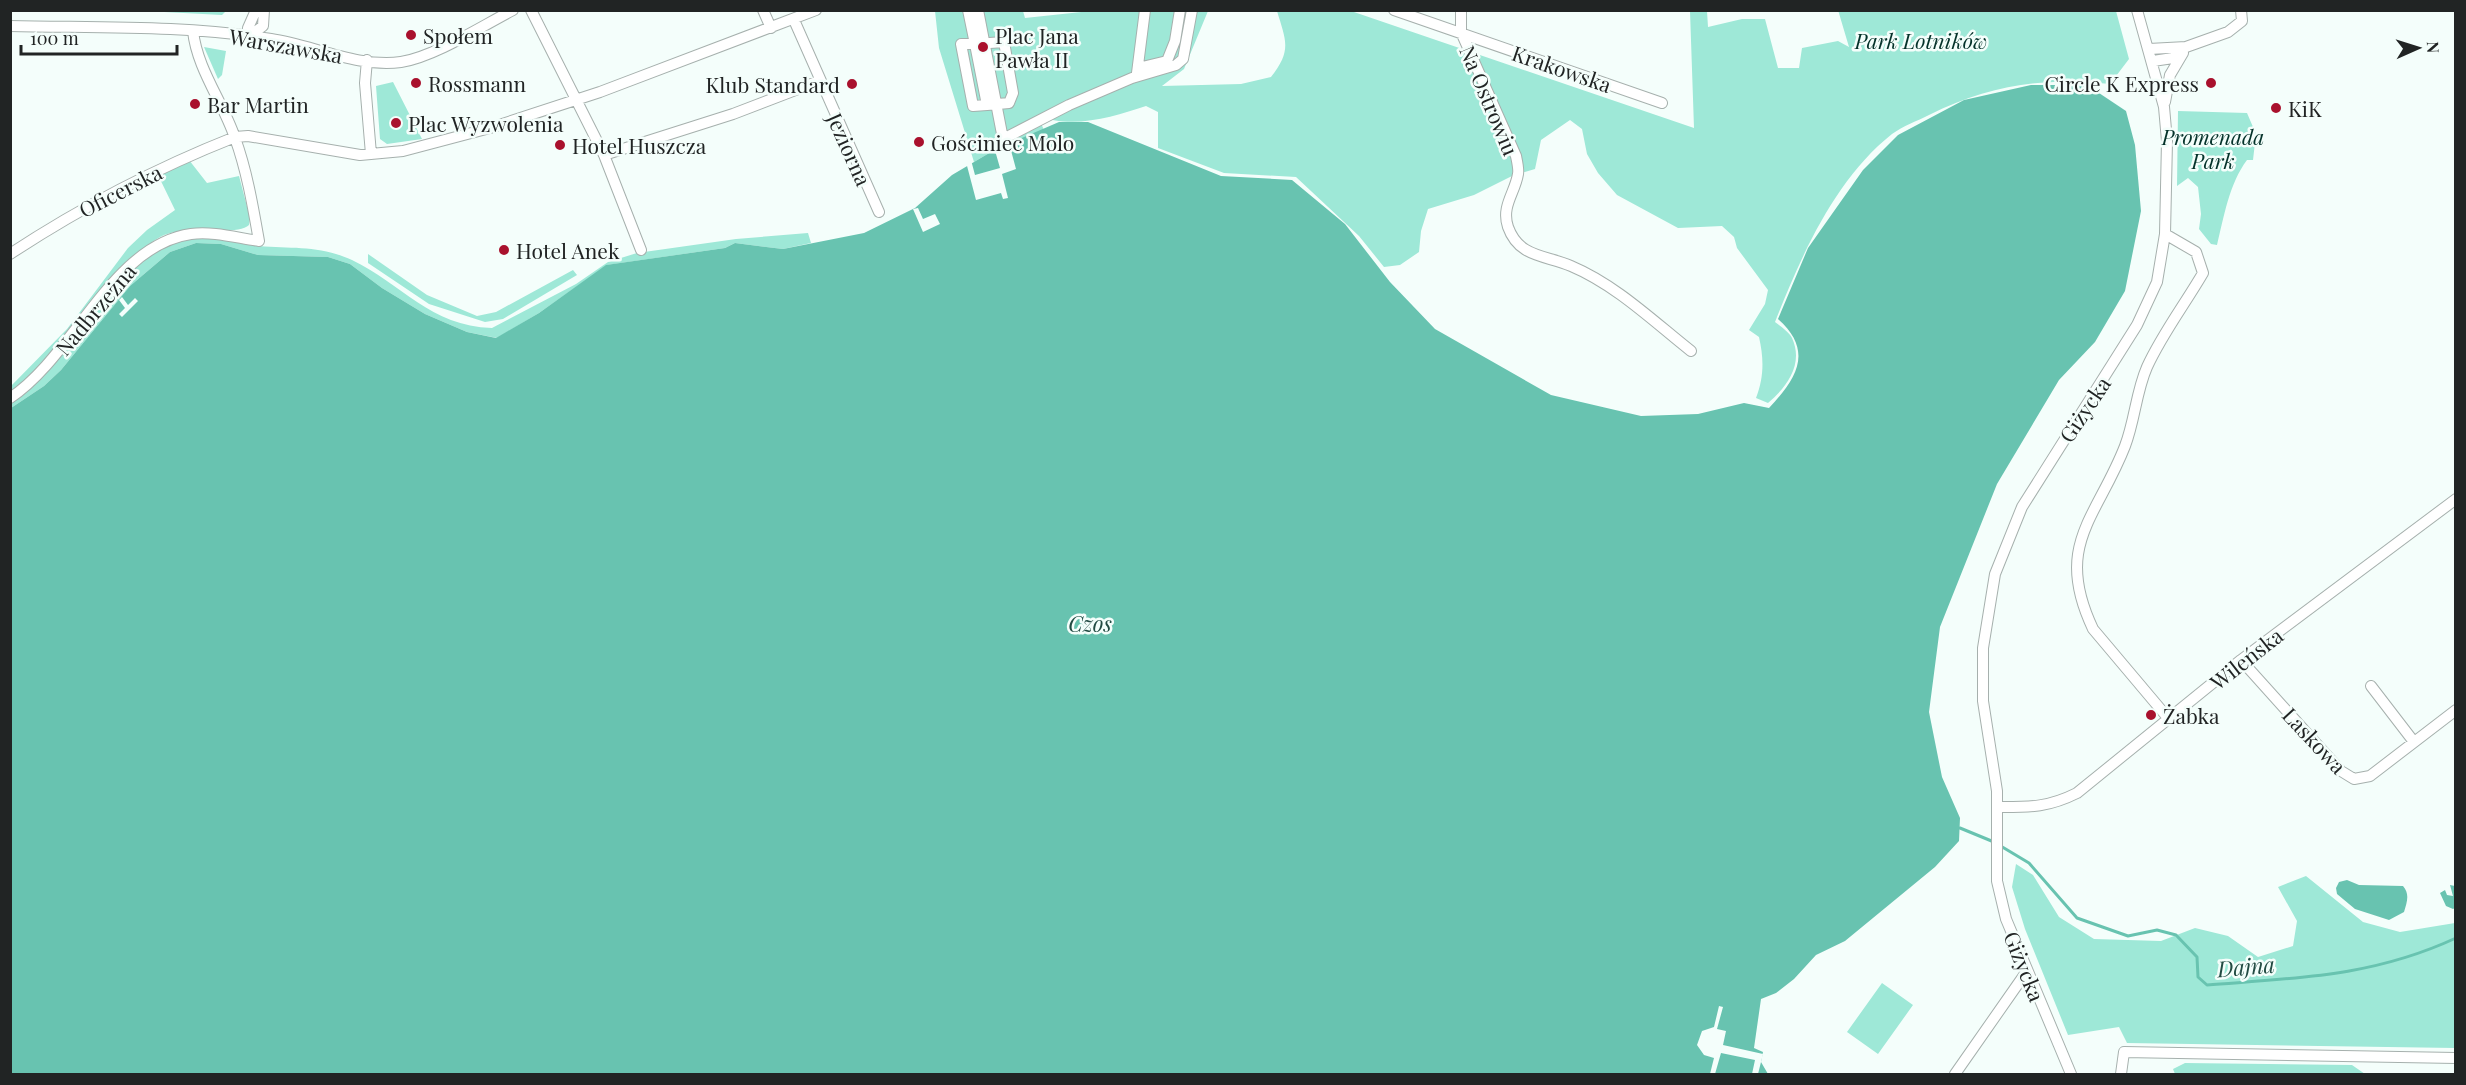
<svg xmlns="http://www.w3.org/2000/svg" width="2466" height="1085" font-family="'Playfair Display',serif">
	<rect width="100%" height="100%" fill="#f4fefb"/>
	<!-- green -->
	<path fill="#9ee8d7" d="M1100,10L1208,11L1184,69L1162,86L1241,84L1271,77C1292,50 1286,41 1277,11H1351L1694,128L1690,11H1707L1708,27L1742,19H1765L1778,68H1799L1802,48L1838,41L1849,47L1838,10L2116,11L2129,59L2110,84C2043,77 1990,85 1929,115C1917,121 1903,126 1892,134C1835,179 1801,256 1775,322C1780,326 1789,332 1792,338C1804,364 1787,387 1768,403L1756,398C1764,377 1764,359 1759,337L1749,330L1765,304L1768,290L1737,248L1734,237L1722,226L1678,228L1617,195L1598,173L1587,154L1582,129L1570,120L1541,140L1535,169L1514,175L1474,195L1428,209L1421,231L1419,252L1400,265L1384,267L1359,236L1296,177L1224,173L1158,148V112L1146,106C1113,117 1071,130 1037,115L1044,130L996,149L974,162L939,48L935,11H1023L1025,18Z
		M145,11V10L226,11L222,15Z
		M204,47L226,51L222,75L218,79Z
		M393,82L422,139L387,144L380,139L376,86Z
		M2178,111L2247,113L2256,134L2253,160H2247C2229,184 2224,217 2217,245L2211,244L2199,229L2201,214L2198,187L2188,178L2177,186Z
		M189,160L207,183L239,176L250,218L249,225C237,237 185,223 160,237C135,251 117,278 99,299C70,332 43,364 11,393V386L67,329L128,248L147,230L175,210L158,175Z
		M808,233L811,243L783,249L735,243L725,248L607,265L539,313L497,338L467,332L425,314L382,288L350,264L328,257L258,255L221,244L196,243L170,252L130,286L61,370L44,386L11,408L10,403C29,390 45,374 60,357C96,317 132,246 191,238C214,235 236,244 259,246C293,249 319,245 352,260C402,284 430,326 492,328L576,284L608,262L637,253L736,239Z
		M368,254L427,295L477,316L496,312L573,270L577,275L503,319L485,322L429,304L368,263Z
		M2016,864L2033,875L2059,917L2094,939L2161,941L2195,928L2228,936L2258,957L2293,946L2297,921L2278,887L2306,876L2363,922L2400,932L2455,923V1048L2127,1043L2119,1027L2068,1035L2025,929L2012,887Z
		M1882,983L1913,1005L1878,1054L1847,1032Z
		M2185,1063L2352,1065L2365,1074H2175L2173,1069Z"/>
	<!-- water -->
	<path fill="#68c3b0" d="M2031,85H2087L2126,111L2135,145L2141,211L2125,291L2095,342L2059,380L1997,484L1940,627L1929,712L1942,777L1960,818L1959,841L1935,867L1845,941L1816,955L1794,979L1776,993L1761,999L1754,1048L1763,1052L1761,1062L1768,1074H11V408L44,386L61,370L130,286L170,252L196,243L221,244L258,255L328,257L350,264L382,288L425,314L467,332L496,338L539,313L606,265L725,248L735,243L783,249L864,233L915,208L952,175L996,149L1059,122H1088L1221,176L1292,180L1345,224L1390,282L1435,329L1551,395L1641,416L1698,414L1744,403L1769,408C1797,378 1814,351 1778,319L1808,248L1863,170L1898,135L1964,100Z
		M2347,880L2359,885L2403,886C2410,894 2407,902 2404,912L2389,920L2355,909L2337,894L2336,888L2339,882Z
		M2450,885L2455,886V908L2453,909L2446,906L2440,893L2445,890L2447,895L2453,896Z"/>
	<!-- pier -->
	<path fill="#f4fefb" d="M1009,143L1016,169L1002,174L1008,198L1003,199L1001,193L976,200L966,162L971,160L975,175L1000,168L994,147Z
		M918,208L923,219L935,214L940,224L923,232L913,209Z
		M122,297L128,305L135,298L138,301L122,317L119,314L125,308L119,300Z
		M1719,1006L1723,1007L1717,1029L1726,1031L1723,1045L1763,1054L1758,1074H1752L1755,1060L1721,1053L1715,1074H1710L1714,1058L1704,1055L1697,1045L1702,1031L1714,1027Z"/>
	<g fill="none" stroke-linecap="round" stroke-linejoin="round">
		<!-- stream -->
		<path stroke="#68c3b0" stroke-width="3" d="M1960,828L1994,842
			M1999,845L2029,863L2077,918L2128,936L2157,930L2176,935L2197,957L2198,977L2207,985C2296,978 2372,977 2456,938"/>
		<defs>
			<path id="minor" d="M531,10L604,155L641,250
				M763,10L771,28
				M968,10L975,44H961L973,106L987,105
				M978,10L1003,139L1069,105L1132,78L1176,65L1183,59L1192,10
				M1394,10L1662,103
				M1461,10V32L1516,156C1517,161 1519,169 1518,174C1515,193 1501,206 1508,227C1519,258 1546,255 1571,266C1616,285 1653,321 1691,351
				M794,20L879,212
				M10,26C97,28 185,25 271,39C312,45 358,68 401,62C434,57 482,26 513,10
				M248,37L263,26L264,10
				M248,37V28L256,10
				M1004,42L1013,93L1009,103L987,105L975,44Z
				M2149,49L2186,47
				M367,60L365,83L371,154
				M2153,61L2173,58L2186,47L2228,32L2242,21L2241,10
				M1138,68L1167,61L1175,41L1180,10
				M1137,73L1145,10
				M2165,102L2170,75L2183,53
				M604,155L733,114L819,81
				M2165,234L2196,252L2203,273C2185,304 2162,334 2147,367C2136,392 2135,420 2125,446C2097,518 2053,545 2093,629L2168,718
				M10,254C83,206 154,169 235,137L248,136L360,155L403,151L490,128L600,92L816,10
				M10,398C74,356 112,245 191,234C213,231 237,238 259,241C253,207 247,171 235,138C223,102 197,69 193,31
				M2241,660L2341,771L2354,779L2370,776L2456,710
				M2371,686L2414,742
				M1997,807C2029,807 2047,808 2077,793L2241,660L2456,499
				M1955,1074L2027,971
				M2071,1074L2006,919L1997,881V791L1983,701V648L1995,574L2022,507L2137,325L2157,282L2165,234L2167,141L2164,107L2137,10
				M2121,1074L2124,1052L2456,1058"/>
		</defs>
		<!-- minor casing -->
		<use href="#minor" stroke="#a6b0ad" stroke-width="12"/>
		<!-- minor -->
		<use href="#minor" stroke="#fff" stroke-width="10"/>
	</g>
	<!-- markers -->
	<g fill="#a9112d" stroke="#f4fefb" stroke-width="2">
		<circle cx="411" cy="35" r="6"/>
		<circle cx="983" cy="47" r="6"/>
		<circle cx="416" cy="83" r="6"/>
		<circle cx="2211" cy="83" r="6"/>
		<circle cx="852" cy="84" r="6"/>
		<circle cx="195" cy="104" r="6"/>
		<circle cx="2276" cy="108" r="6"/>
		<circle cx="396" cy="123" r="6"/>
		<circle cx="919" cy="142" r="6"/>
		<circle cx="560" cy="145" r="6"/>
		<circle cx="504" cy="250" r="6"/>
		<circle cx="2151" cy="715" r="6"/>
	</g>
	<g text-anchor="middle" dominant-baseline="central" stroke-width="5" stroke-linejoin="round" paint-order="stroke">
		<!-- poi labels -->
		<g font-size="21" fill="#212424" stroke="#f4fefb" text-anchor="start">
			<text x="423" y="35">Społem</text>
			<text x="995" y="35">Plac Jana<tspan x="995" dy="24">Pawła II</tspan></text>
			<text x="428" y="83">Rossmann</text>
			<text x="2199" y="83" text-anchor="end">Circle K Express</text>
			<text x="840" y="84" text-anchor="end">Klub Standard</text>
			<text x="207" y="104">Bar Martin</text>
			<text x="2288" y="108">KiK</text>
			<text x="408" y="123">Plac Wyzwolenia</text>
			<text x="931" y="142">Gościniec Molo</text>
			<text x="572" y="145">Hotel Huszcza</text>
			<text x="516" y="250">Hotel Anek</text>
			<text x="2163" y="715">Żabka</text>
		</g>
		<!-- park labels -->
		<g font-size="21" font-style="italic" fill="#04322a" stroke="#f4fefb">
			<text x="1921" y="40">Park Lotników</text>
			<text x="2213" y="136">Promenada<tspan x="2213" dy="24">Park</tspan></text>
		</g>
		<!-- street labels -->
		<g font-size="21" fill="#212424" stroke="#f4fefb">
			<text transform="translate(286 45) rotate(10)">Warszawska</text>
			<text transform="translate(1562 68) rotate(19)">Krakowska</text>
			<text transform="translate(1490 100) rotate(67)">Na Ostrowiu</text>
			<text transform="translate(850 149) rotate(66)">Jeziorna</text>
			<text transform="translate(120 190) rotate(-27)">Oficerska</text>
			<text transform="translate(95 309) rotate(-50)">Nadbrzeżna</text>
			<text transform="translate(2084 409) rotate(-56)">Giżycka</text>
			<text transform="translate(2246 658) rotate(-38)">Wileńska</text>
			<text transform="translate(2315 740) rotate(47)">Laskowa</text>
			<text transform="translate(2025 966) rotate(68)">Giżycka</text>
		</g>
		<!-- water labels -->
		<g font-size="22" font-style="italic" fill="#224b43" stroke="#f4fefb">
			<text x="1090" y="623">Czos</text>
			<text transform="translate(2246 966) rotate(-5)">Dajna</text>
		</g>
	</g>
	<!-- border -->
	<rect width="2466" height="1085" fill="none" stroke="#212424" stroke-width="24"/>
	<!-- north arrow -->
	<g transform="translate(2418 48) rotate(87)" stroke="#f4fefb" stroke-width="4.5" paint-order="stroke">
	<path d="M0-4.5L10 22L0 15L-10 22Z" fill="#212424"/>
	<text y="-9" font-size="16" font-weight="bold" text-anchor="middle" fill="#212424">N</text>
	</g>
	<!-- scale -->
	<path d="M21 45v9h156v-9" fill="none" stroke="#212424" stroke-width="3"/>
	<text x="30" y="45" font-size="18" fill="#212424" stroke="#f4fefb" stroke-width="4.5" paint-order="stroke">100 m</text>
</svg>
